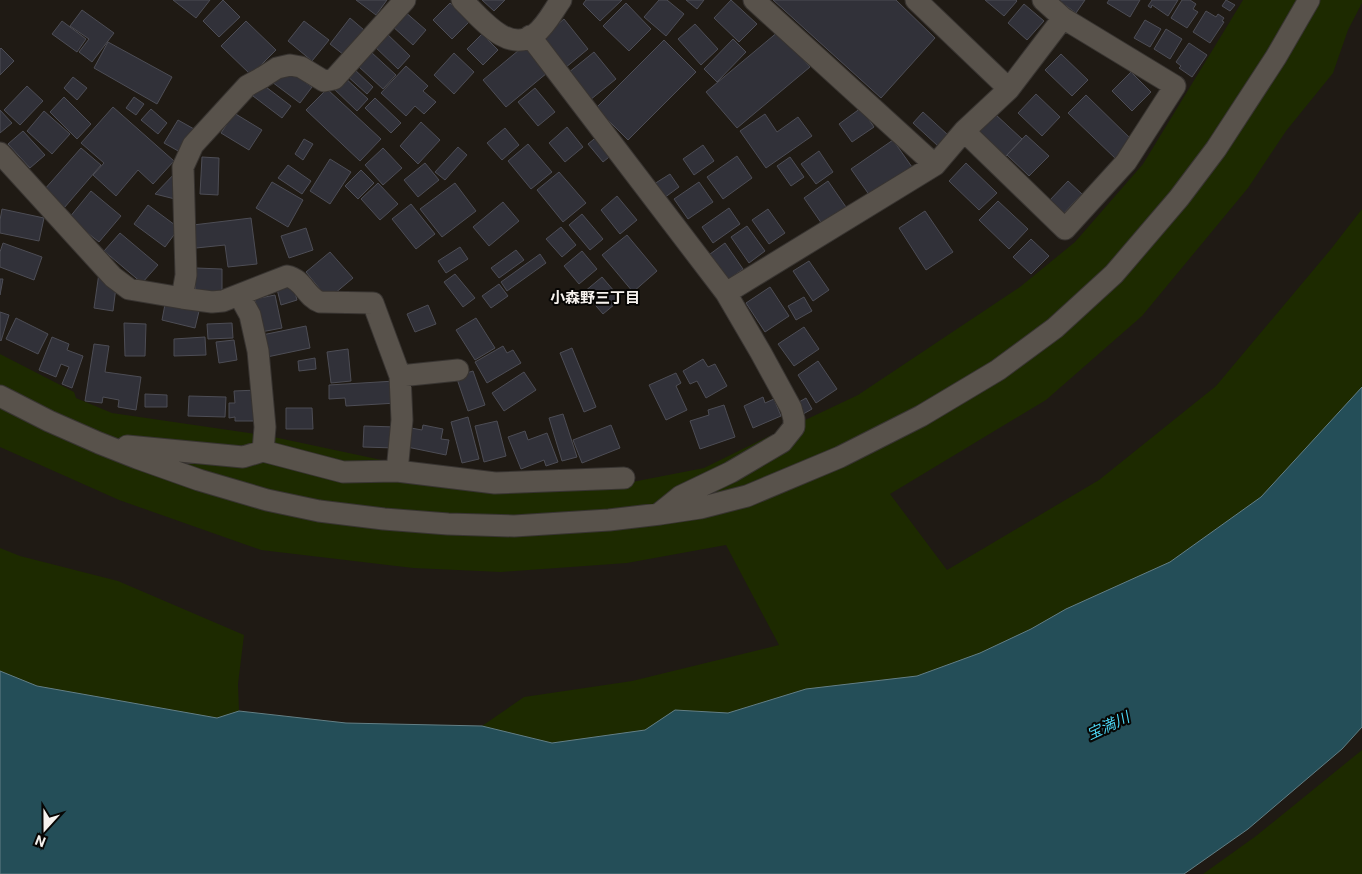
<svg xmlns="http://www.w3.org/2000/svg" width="1362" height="874" font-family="Roboto,'Noto Sans JP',sans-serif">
	<rect width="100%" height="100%" fill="#1f1a14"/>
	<!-- green -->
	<path fill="#1d2a00" d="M1243,0H1362V3L1348,30L1333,73L1286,131L1248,188L1142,316L1046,400L890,494L947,570L1099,480L1216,386L1331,249L1362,209V387L1261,497L1170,562L1066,609L1031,629L980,653L917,676L806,689L728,713L675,710L646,730L552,743L482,726L524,697L632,681L779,645L726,545L627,563L501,572L413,568L261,550L119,500L0,447V354L74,392L76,398L112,413L269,436L391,462V479L627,483L704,468L769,436L797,435L803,421L858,395L1020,287L1075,242L1143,164Z
		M0,548L20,556L118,581L244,635L238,684L239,711L217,718L37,686L0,671Z
		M1362,750V874H1203L1256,836Z"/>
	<!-- water -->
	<path fill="#244e58" stroke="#637f85" d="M1362,387V727L1342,749L1248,829L1184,874H0V671L37,686L217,718L239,711L346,723L482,726L552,743L645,730L675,710L728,713L806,689L917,676L980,653L1031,629L1066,609L1170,562L1261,497Z"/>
	<!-- building -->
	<path fill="#313139" stroke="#4d4d55" d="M173,0H210L196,18Z
		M223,0L240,17L219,37L203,21Z
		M356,0H387L376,15Z
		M482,0H505L494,11Z
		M586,0H622L600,21L583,4Z
		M659,0H667L684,14L666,36L644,17Z
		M686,0H704L697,9Z
		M731,0L757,24L739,42L714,18Z
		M773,0H896L935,38L881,98Z
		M985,0H1016L1017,1L1004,16Z
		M1058,0H1085L1076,13Z
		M1109,0H1140L1130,17L1107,3Z
		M1152,0H1178L1168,16L1152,5L1151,8L1148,6Z
		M1182,0H1190L1196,4L1193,9L1198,12L1187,28L1171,18Z
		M1226,0L1235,5L1230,11L1222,6Z
		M450,3L469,22L452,39L433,20Z
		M626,3L651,29L629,51L603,26Z
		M1024,4L1044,21L1027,40L1008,23Z
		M82,10L114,33L92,62L79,52L89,39L70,26Z
		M404,11L426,30L413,45L391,25Z
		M1206,11L1216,17L1218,14L1224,18L1222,21L1224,22L1210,43L1193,32Z
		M350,18L364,30L344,55L330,44Z
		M564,19L588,49L565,68L540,39Z
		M1145,20L1161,29L1150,47L1134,38Z
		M62,21L86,39L77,52L52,34Z
		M246,21L276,50L251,75L221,46Z
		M304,21L329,40L312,61L288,41Z
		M695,24L718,49L701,65L678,39Z
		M1166,29L1182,39L1170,59L1154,49Z
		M384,31L410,56L398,69L372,44Z
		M779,31L810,67L737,128L706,92Z
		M482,34L498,50L483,65L467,49Z
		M733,39L746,52L717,82L704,69Z
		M664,40L696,72L628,140L596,108Z
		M108,42L172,77L157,104L94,68Z
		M1189,43L1207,55L1192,77L1179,68L1181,66L1176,62Z
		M525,45L547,73L506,107L483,80Z
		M1,48L14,61L0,75V49Z
		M371,52L396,75L383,89L358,66Z
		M594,52L616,79L590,100L568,73Z
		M454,53L474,72L454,94L434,75Z
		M1061,54L1088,80L1072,96L1045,70Z
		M406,66L428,86L423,91L436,102L424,114L415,106L406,116L381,93Z
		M352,67L373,87L367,94L345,74Z
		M291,72L312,87L300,103L272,82Z
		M1131,72L1151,92L1132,111L1112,91Z
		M343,76L368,99L357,111L332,87Z
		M73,77L87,88L77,100L64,88Z
		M262,84L291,106L282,118L253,96Z
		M27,86L43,101L20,125L4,110Z
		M535,88L555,112L538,126L518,102Z
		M327,89L381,139L360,161L306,110Z
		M1036,94L1060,117L1042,136L1018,113Z
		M1086,95L1134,142L1117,160L1068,113Z
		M64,97L91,124L77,139L50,112Z
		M134,97L144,104L136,115L126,108Z
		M375,98L401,123L391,133L365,108Z
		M113,107L174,161L153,184L138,170L116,196L93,175L104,163L81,143Z
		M861,108L874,127L852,142L839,124Z
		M151,109L167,123L158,134L141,120Z
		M0,110L12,123L0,133Z
		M44,111L70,134L52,154L27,131Z
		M923,112L948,135L938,146L913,123Z
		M234,113L262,130L249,150L221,133Z
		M765,114L777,132L798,117L812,136L766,168L740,131Z
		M995,114L1022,139L1005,157L978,131Z
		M178,120L194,129L180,152L164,143Z
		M421,122L440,140L418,164L400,146Z
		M567,127L583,147L565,162L549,143Z
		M505,128L519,145L502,160L487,143Z
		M23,131L45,155L30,168L8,144Z
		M599,135L614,153L603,162L588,144Z
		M1026,135L1049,156L1029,176L1007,155Z
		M304,139L313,144L303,160L295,154Z
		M893,140L912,167L870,196L851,169Z
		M528,144L552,172L531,189L508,161Z
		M703,145L714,161L694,175L683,159Z
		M458,147L467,155L445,180L435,172Z
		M81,148L101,165L64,208L44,190Z
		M383,148L402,168L383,185L365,165Z
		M819,151L833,172L816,184L801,164Z
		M737,156L752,178L723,199L707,177Z
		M202,157L219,158L218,195L200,194Z
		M790,157L804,177L791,186L777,166Z
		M330,159L351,172L330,204L310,191Z
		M425,163L439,180L418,197L404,180Z
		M966,163L997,193L979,210L949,181Z
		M288,165L311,181L302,194L278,178Z
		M361,170L374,183L358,199L345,186Z
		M177,171L179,200L155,194Z
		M559,172L586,203L563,222L537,190Z
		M670,174L679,187L664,198L654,184Z
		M828,181L846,207L822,224L804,198Z
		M1068,181L1082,194L1063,214L1049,201Z
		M272,182L303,200L288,227L256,208Z
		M699,182L713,202L688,219L674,199Z
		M378,183L398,204L380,220L361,199Z
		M455,183L476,211L442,237L420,209Z
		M91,191L121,216L99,242L69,218Z
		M617,196L637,220L620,234L601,210Z
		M998,201L1028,229L1009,249L979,220Z
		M503,202L519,221L489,246L473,227Z
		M411,204L435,234L416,249L392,219Z
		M148,205L179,228L165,247L134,224Z
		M729,208L740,224L713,243L702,227Z
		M2,209L44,218L39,241L0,233V220Z
		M768,209L785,233L769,244L752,220Z
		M925,211L953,252L926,270L899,228Z
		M582,214L603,239L590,250L569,225Z
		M251,218L257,264L228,267L225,245L196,248L193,225Z
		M747,226L765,251L749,263L731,237Z
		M561,227L576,245L562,257L546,239Z
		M306,228L313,250L289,258L281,236Z
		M120,233L158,265L142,283L104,251Z
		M627,235L657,271L633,292L602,255Z
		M1031,239L1049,256L1031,274L1013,257Z
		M3,243L42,257L34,280L0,267V252Z
		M725,243L743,269L725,282L706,257Z
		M460,247L468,259L446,273L438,261Z
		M516,250L524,260L499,278L491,268Z
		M582,251L597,269L579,284L564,266Z
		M330,252L353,278L328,299L306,272Z
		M540,254L546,263L507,291L501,282Z
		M809,261L829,290L813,301L793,271Z
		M196,268L222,269V295L195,294Z
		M99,273L116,287L113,311L94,308Z
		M455,274L475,298L463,307L444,282Z
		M602,277L621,299L603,314L584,292Z
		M0,279H3L0,295Z
		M499,284L508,296L491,308L482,296Z
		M293,285L297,300L281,305L277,289Z
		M770,287L789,316L765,332L746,303Z
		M275,295L282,328L261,332L255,299Z
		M804,297L812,311L796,320L788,306Z
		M166,299L200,307L195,328L162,320Z
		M428,305L436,324L415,332L407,314Z
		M0,312L9,315L1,341L0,340Z
		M16,318L48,334L38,354L6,339Z
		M476,318L495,348L475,360L456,330Z
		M124,323L146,324L145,356H125Z
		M232,323L233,338L208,339L207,324Z
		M306,326L310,348L267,357L262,335Z
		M804,327L819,349L794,366L778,344Z
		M52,337L69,344L67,350L83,356L72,388L62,384L69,367L61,364L56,377L39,370Z
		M205,337L206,355L174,356V339Z
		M234,340L237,360L219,363L216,342Z
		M94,344L109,346L105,372L141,377L136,410L118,407L119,400L103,397L102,403L85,401Z
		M503,346L507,353L513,350L521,363L487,383L475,362Z
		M572,348L596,407L584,412L560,353Z
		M348,349L351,381L331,383L327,352Z
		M315,358L316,369L299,371L298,361Z
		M703,359L708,367L715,364L727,386L706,398L697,381L690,384L683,371Z
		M818,361L837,389L816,403L798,375Z
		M473,371L485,405L468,411L456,376Z
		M524,372L536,390L504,411L492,393Z
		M676,373L681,383L676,386L687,410L666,420L649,385Z
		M395,381L397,403L346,406L345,398L329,399V385Z
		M258,390L259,421H235V417L229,418V403H235L234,391Z
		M145,394L167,395V407H145Z
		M189,396L226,397L225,417L188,416Z
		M763,397L765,403L774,399L781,416L753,428L744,406Z
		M806,398L812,409L798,417L792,406Z
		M724,405L735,437L700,449L690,421L709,415L708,410Z
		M286,408H312L313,429H286Z
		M563,414L577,457L562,461L549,418Z
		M468,417L479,459L462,463L451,422Z
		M497,421L506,456L484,462L475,426Z
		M423,425L443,429L441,439L449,440L446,455L407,447L411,428L422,430Z
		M611,425L620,448L582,463L573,440Z
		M364,426L396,427L395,448L363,447Z
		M525,431L528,440L547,433L558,462L546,466L544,460L521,469L508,437Z"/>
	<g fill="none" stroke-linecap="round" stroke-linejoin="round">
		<defs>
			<path id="minor" d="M462,0C480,17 508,55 535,34C546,26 553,11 561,0
				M754,0L935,165
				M916,0L1009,89
				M530,36L726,293L761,353L791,408L794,419V427L782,442L731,472L681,496L660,513
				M964,131L1065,229L1126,162L1175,86L1063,18L1043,0
				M0,153L113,277L129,289L182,298L212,302L223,301L287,276C303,279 306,297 320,302L373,303L400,376L458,370
				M726,293L935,165L964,131L1009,89L1063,18
				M182,298L186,275L183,167L193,145L247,86L263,77L277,68L290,65L301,67L324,81L334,79L405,0
				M0,396L49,421L99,443L137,458L199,480L267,500L319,511L384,519L448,524L514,526L609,520L660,514L700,508L747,496L840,457L921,416L998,370L1055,328L1114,274L1179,198L1216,149L1276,57L1309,0
				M127,446L243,457L263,451L265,427L258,351L250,315L239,295
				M263,451L343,472L397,471L495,483L624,478
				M397,471L402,420L400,376"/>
		</defs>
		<!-- minor casing -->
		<use href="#minor" stroke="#383431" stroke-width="23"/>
		<!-- minor -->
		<use href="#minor" stroke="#58524b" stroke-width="21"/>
	</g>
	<g text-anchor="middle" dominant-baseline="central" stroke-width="4" stroke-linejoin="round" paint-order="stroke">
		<!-- neighbourhood labels -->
		<g font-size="15" font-weight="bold" fill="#f6f2ee" stroke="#070604">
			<text x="595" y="298">小森野三丁目</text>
		</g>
		<!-- water labels -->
		<g font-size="15" font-style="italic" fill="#4cd6f4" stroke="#070604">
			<text transform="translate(1108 726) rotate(-25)">宝満川</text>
		</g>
	</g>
	<!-- north arrow -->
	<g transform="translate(45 829) rotate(201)" stroke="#070604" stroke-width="4" paint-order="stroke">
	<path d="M0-4L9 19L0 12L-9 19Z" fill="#f6f2ee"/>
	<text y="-8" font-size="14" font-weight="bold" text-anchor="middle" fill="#f6f2ee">N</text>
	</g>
</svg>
